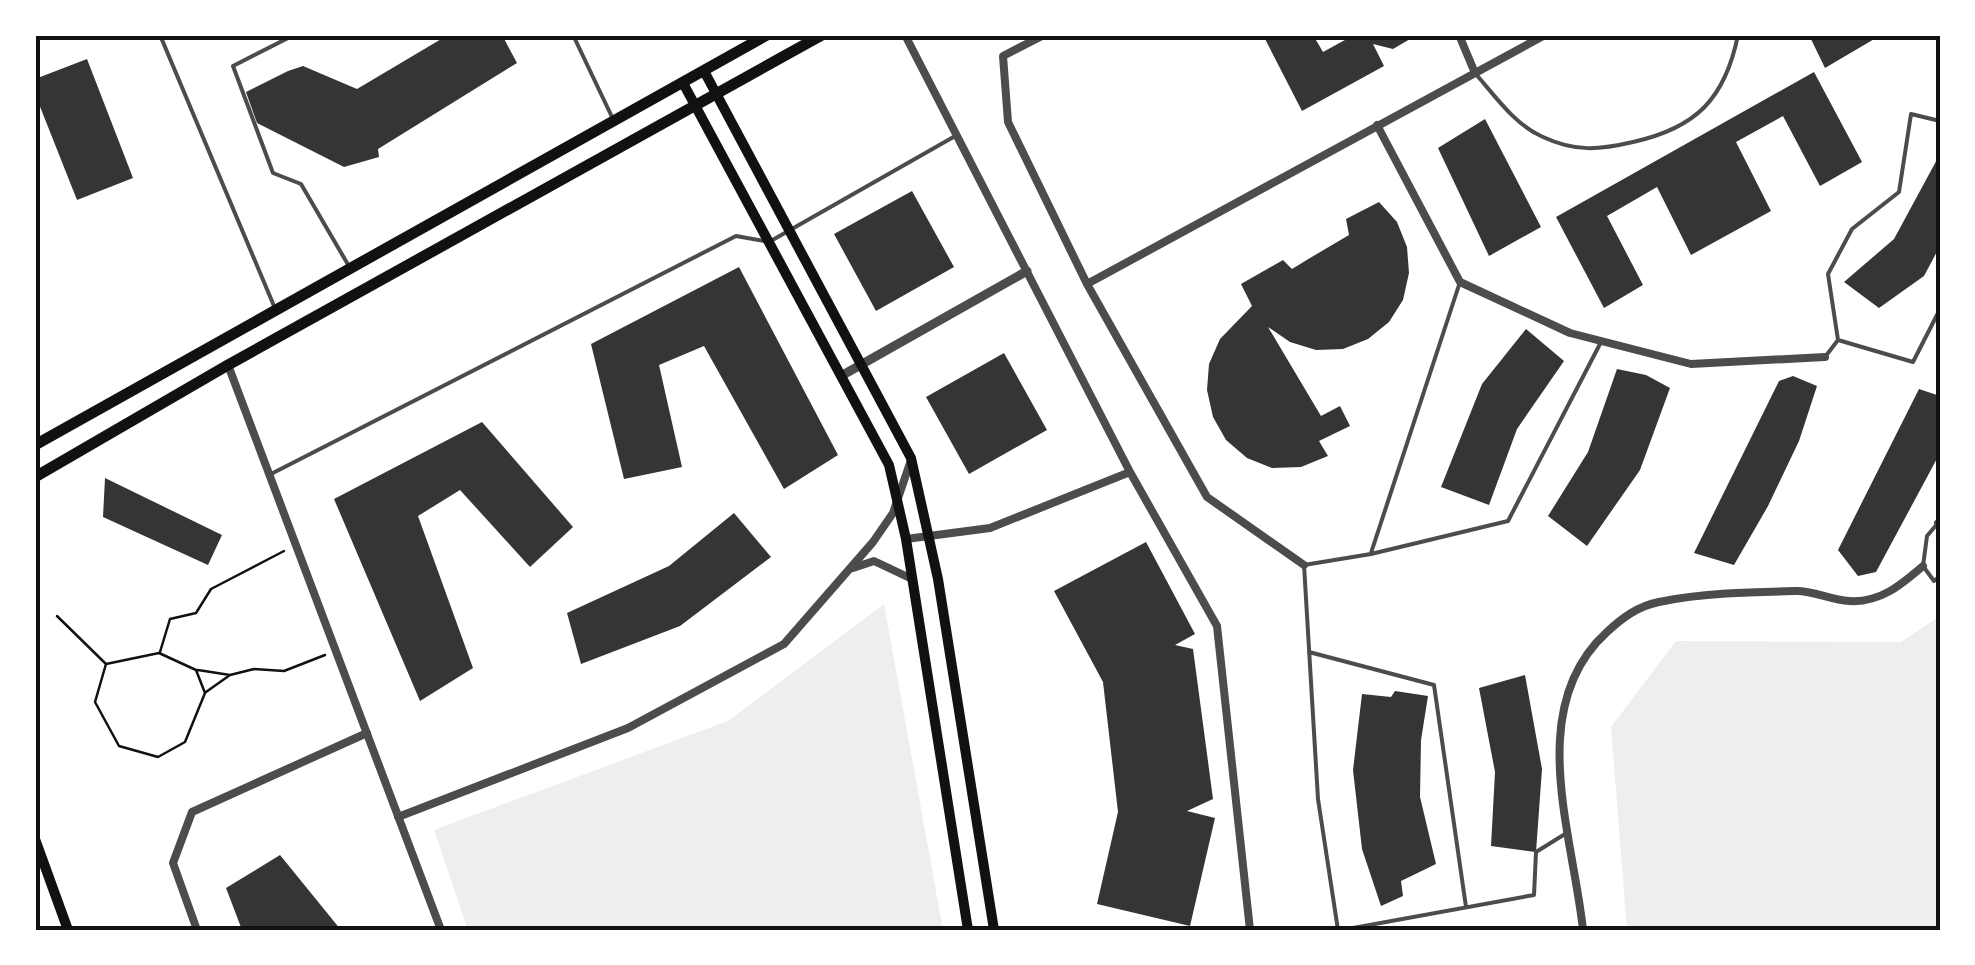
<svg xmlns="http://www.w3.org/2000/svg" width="1975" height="965" font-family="Commissioner,sans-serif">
	<rect width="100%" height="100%" fill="#fff"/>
	<!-- green -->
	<path fill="#eee" d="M884,604L943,930H468L434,830L728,721Z
		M1940,616V930H1627L1611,727L1676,641L1901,642Z"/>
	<!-- building -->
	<path fill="#353535" d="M448,35H502L517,63L378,149L379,157L344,167L257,123L246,92L288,71L303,66L357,89Z
		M1263,35H1313L1323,52L1354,35H1417L1393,49L1373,44L1384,66L1302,111Z
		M1809,35H1881L1825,68Z
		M87,59L133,178L77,200L35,94V79Z
		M1814,72L1862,162L1820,186L1783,116L1736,142L1771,211L1691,255L1657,187L1607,216L1643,285L1604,308L1556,217Z
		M1485,119L1541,227L1489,256L1438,148Z
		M1940,154V246L1924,276L1879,308L1844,282L1894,239Z
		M912,191L954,267L876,311L834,234Z
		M1379,202L1397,222L1407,247L1409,273L1403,300L1389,322L1368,339L1343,349L1316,350L1290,342L1268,327L1321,416L1340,406L1350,426L1319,441L1328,456L1301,467L1272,468L1247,458L1226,440L1213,417L1207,390L1209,364L1220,339L1252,306L1241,284L1283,260L1292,269L1310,258L1349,235L1346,219Z
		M739,267L838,455L784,489L704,346L659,365L682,467L624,479L591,344Z
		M1526,329L1564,361L1517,429L1489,505L1441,487L1482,384Z
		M1004,353L1047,430L969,474L926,397Z
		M1617,369L1646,375L1670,388L1640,470L1587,546L1548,516L1588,452Z
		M1793,376L1817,386L1799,441L1768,506L1734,565L1694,553L1779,381Z
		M1919,389L1940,396V453L1876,572L1858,576L1838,550Z
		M482,422L573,527L530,567L460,490L418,516L473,668L420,701L334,499Z
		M105,478L222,535L208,565L103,517Z
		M734,513L771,557L680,626L581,664L567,613L669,566Z
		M1146,542L1195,634L1175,645L1193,649L1213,799L1187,811L1215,818L1190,926L1097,904L1118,812L1103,682L1054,591Z
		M1525,675L1542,769L1536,852L1491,846L1495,772L1479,688Z
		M1395,691L1428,696L1421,740L1420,797L1436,864L1401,881L1403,896L1381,906L1362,849L1353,770L1362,694L1391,697Z
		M280,855L341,930H242L226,888Z"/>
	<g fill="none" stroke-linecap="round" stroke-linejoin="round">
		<!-- path -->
		<path stroke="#111" stroke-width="2.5" d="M57,616L106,664L95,702L119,746L158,757L185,742L205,693L196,670L159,653L106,664
			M160,652L170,619L196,613L211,589L284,551
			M198,670L230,675L206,692
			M230,675L254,669L284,671L325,655"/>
		<!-- service -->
		<path stroke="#4c4c4c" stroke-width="4" d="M160,35L274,306
			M294,35L233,66L273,173L301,184L350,268
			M573,35L612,117
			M1475,73C1495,96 1515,125 1543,137C1575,152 1599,150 1633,142C1696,128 1725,99 1738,35
			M1838,340L1913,362L1940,309
			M1825,357L1838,340L1828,274L1852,229L1899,192L1911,114L1940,121
			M269,475L736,236L769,242L957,135
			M1938,523L1927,536L1923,566L1934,581L1940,576
			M1371,553L1460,282
			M1309,652L1434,685L1466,907
			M1338,930L1318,799L1304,565L1371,554L1508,521L1600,344
			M1342,930L1534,895L1536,852L1565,834"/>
		<!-- minor -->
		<path stroke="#4c4c4c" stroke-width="8" d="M905,35L1130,472L1217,626L1250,930
			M1044,35L1003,56L1008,122L1087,284L1207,497L1304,565
			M1459,35L1475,73
			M1377,125L1460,282L1570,333L1691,364L1825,357
			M1087,284L1545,35
			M228,365L441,930
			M1938,523L1940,522
			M906,539L990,528L1130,472
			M853,568L874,561L912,579
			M398,817L628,728L784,644L873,542L893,513L911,460
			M197,930L173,863L192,812L367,733
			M1583,930C1573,835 1524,707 1607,632C1622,618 1638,606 1659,602C1702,593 1753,592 1797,591C1814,591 1831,600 1849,601C1880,603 1901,585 1923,566"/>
		<!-- tertiary -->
		<path stroke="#4c4c4c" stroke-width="9" d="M841,376L1027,271"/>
		<!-- secondary -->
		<path stroke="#111" stroke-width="10" d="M704,71L911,458L938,579L994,930
			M683,83L889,465L906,539L968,930
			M35,839L68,930"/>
		<!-- primary -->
		<path stroke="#111" stroke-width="11" d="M35,445L767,35
			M35,477L228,365L822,35"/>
	</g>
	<!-- border -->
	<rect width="1975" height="965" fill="none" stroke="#ffffff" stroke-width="75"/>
	<rect x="38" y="38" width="1900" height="890" fill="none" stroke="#111" stroke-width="4"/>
</svg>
